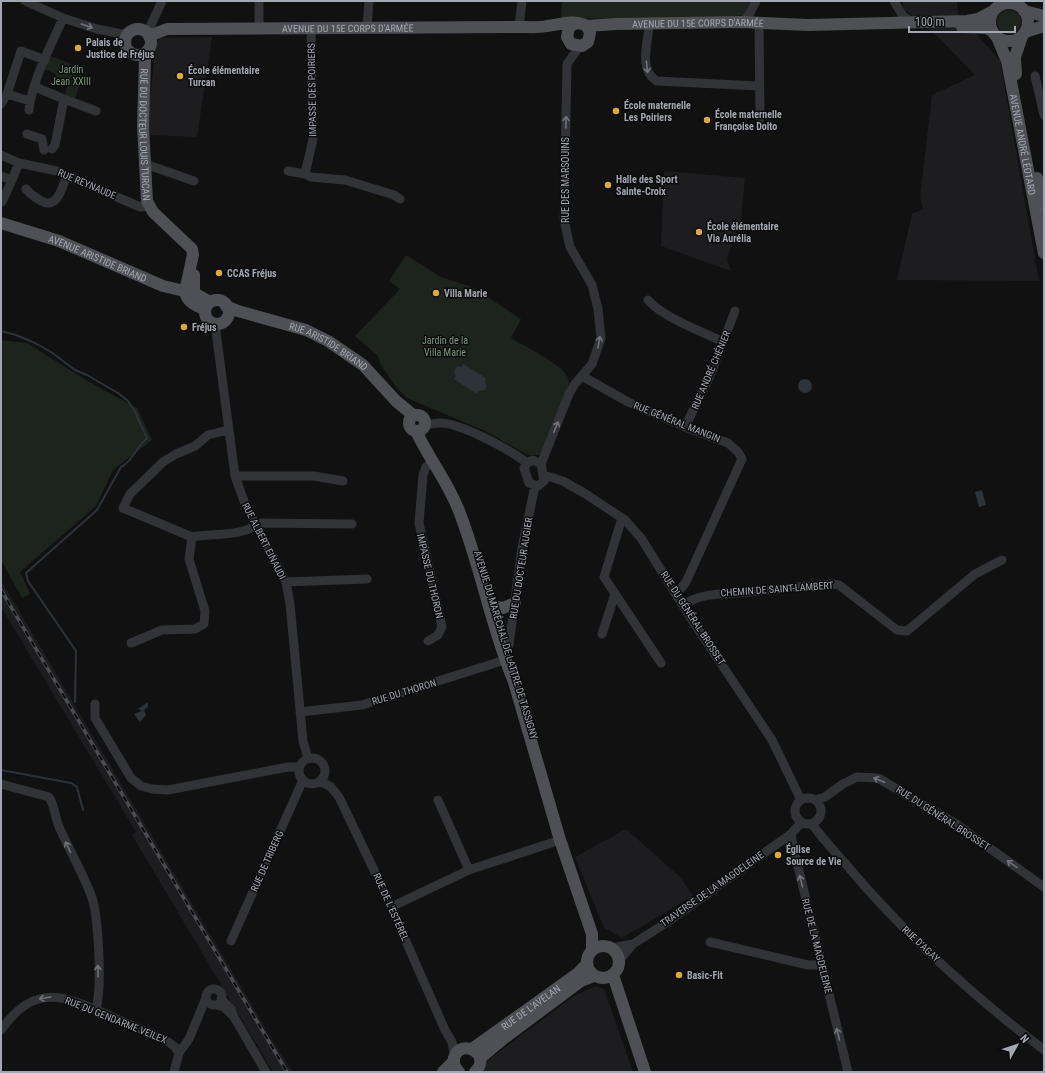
<svg xmlns="http://www.w3.org/2000/svg" width="1045" height="1073" font-family="'Roboto Condensed',sans-serif">
	<rect width="100%" height="100%" fill="#111112"/>
	<!-- built -->
	<path fill="#1d1d1f" d="M902,1H957L958,13L1000,61L1039,281L897,280L912,214L923,209L920,197L932,95L975,75L938,37L904,9Z
		M212,37L197,137L149,135V108L156,43L160,38Z
		M664,171L745,178L741,219L727,259L731,271L661,246Z
		M1,580L279,1051L293,1072H273L132,835L136,832L1,607Z
		M626,829L680,877L693,896L622,938L604,928L575,857Z
		M595,986L604,989L633,1072H472L571,998Z"/>
	<!-- green -->
	<path fill="#1d241e" d="M562,1H750L745,15L685,20L561,18Z
		M997 22a12 12 0 1 1 24 0a12 12 0 1 1-24 0Z
		M48,55L84,69L74,103L64,99L67,86L54,78L56,74L42,68Z
		M406,255L441,277L472,287L521,319L511,338C524,346 560,363 567,376C570,381 568,386 567,391L542,451L539,455H528L485,431L407,398L396,387L381,365L378,356L355,336L400,289L389,281Z
		M1,340L27,343L89,382L137,408L152,440L113,470L96,506L20,572L30,594L22,598L1,560Z"/>
	<!-- water -->
	<path fill="#2c3339" d="M463,364L486,378L485,381L487,386L485,390L479,391L477,394L454,379L456,376L454,372L457,366L462,367Z
		M798 386a7 7 0 1 1 14 0a7 7 0 1 1-14 0Z
		M982,490L986,505L979,507L975,492Z
		M148,702V707L144,710L146,715L140,722L134,714L142,711L138,709Z"/>
	<g fill="none" stroke-linecap="round" stroke-linejoin="round">
		<!-- stream -->
		<path stroke="#2c3339" stroke-width="2" d="M1,331L16,335L35,343L51,352L75,370L87,375L118,393L128,401L134,410L147,438C137,446 132,462 121,467L97,510L26,573L28,581L76,651L75,702
			M1,770L71,783L77,787L83,810"/>
		<!-- minor -->
		<path stroke="#323336" stroke-width="9" d="M25,1L63,18L97,29L127,35
			M259,1V29
			M894,1L903,16L912,22
			M742,22L749,15L756,1
			M759,22L760,118
			M367,27L369,1
			M519,27L522,1
			M649,28C647,45 639,71 657,81L758,86
			M146,32L150,27L162,1
			M1035,76L1044,115
			M35,87L64,99L55,145L52,149
			M7,94L30,101
			M64,99L96,111
			M1,104L7,94L21,51L45,60
			M29,110C32,80 51,46 63,18
			M27,134L42,139L44,150
			M1,155L19,163L57,171L140,207L149,206
			M148,165L194,181
			M288,171L305,174L311,177L345,180L394,195L400,199
			M305,174L313,139L311,29
			M1,176L12,180L2,202H1
			M12,180L19,163
			M26,189C31,195 35,197 41,201C58,210 62,187 67,175
			M648,300C664,318 701,331 723,342
			M215,324L235,476L245,504L286,582L290,604L303,741L308,758
			M582,376L628,402L685,427L728,443L738,452L742,459L686,582L676,594
			M426,425C430,424 436,423 441,423C460,423 511,450 527,463
			M685,427L710,376L735,311
			M533,460L541,464L544,481L538,486L529,483L524,468L527,463Z
			M541,464L569,394L574,385L592,364L601,338L598,309L592,285L570,247L564,220L567,64L579,47
			M544,475L563,481L584,493L625,520L641,538L692,620L772,740L801,800
			M235,476H314L343,481
			M622,518L604,577L661,663
			M192,537C216,533 240,537 261,523L352,524
			M286,582L367,579
			M683,605C703,592 726,594 749,592C776,589 804,586 832,584L839,585L897,630L907,631L975,574L1002,560
			M602,634L615,594
			M428,641L438,635L442,627L419,523L423,475L426,467L433,461
			M131,643L162,630L195,629L204,624L205,611L189,559L192,537L123,508L130,494L163,462L176,454L195,446L208,435L228,430
			M506,649L509,645L522,548L535,486
			M95,704V718L131,778L141,786L152,789L168,790L288,767H299
			M300,712L362,705L505,660
			M299 771a13 13 0 1 1 26 0a13 13 0 1 1-26 0Z
			M320,781L331,787L339,797L383,889L445,1030L452,1042L455,1056
			M1,784L49,797C55,806 55,819 60,829C70,851 82,872 91,895C99,916 102,988 96,1010
			M795 811a13 13 0 1 1 26 0a13 13 0 1 1-26 0Z
			M438,800L469,870
			M815,800L825,797L843,784L857,777L878,778L956,824L1044,887
			M803,823L798,826L791,834L793,846L848,1072
			M812,824C825,842 841,858 855,875C911,940 976,998 1044,1050
			M391,907L469,870L560,840L564,845
			M231,941L303,780
			M710,942L808,965H821
			M611,948L633,944
			M619,961L633,944L666,923L791,834
			M206 997a8 8 0 1 1 16 0a8 8 0 1 1-16 0Z
			M216,1005L224,1007L234,1017L231,1009L221,999
			M234,1017L266,1072
			M1,1030C34,983 63,995 108,1015C128,1024 148,1032 167,1041L175,1047L179,1053
			M174,1072L179,1053L189,1039L206,998"/>
		<!-- major -->
		<g stroke="#4e5055" stroke-width="12">
			<circle cx="1009" cy="22" r="19"/>
			<path d="M1024,11L1044,16"/>
			<path id="s1" d="M587,26L616,24L742,22L809,25L967,21L978,19L993,11"/>
			<path d="M962,27L986,28L992,31"/>
			<circle cx="138" cy="42" r="13"/>
			<path d="M1025,32L1044,26"/>
			<path id="s2" d="M149,36L167,29L519,27C528,27 538,28 547,26C558,25 572,20 582,24C587,25 589,29 590,33L588,42L582,46L571,44L567,37L569,27L576,23"/>
			<path id="s3" d="M997,37L1007,61L1044,253"/>
			<path id="s4" d="M143,54L145,59L143,126L147,201L153,212L192,249L193,255L185,291C187,303 196,305 205,310"/>
			<path d="M1016,74L1015,57L1022,36"/>
			<path d="M1037,178L1044,208"/>
			<path id="s5" d="M1,223L59,241L163,286L193,293"/>
			<path d="M194,275V293L210,302"/>
			<circle cx="217" cy="312" r="12"/>
			<path id="s6" d="M226,306L238,311L306,330L328,341L363,365L396,401L413,415"/>
			<circle cx="417" cy="423" r="8"/>
			<path d="M416,431C429,459 448,482 459,511C481,567 491,627 514,682L560,840L592,934V950"/>
			<path d="M494,606L503,608L515,603"/>
			<circle cx="603" cy="962" r="16"/>
			<path d="M613,975L645,1072"/>
			<path id="s7" d="M472,1049L577,974L587,964"/>
			<path d="M480,1058L503,1039L581,981L594,976"/>
			<path d="M443,1072L454,1061"/>
			<path d="M459,1072C455,1068 453,1063 454,1058C460,1037 493,1054 475,1072"/>
		</g>
		<defs>
			<path id="rail" d="M1,590L287,1072"/>
		</defs>
		<!-- rail casing -->
		<use href="#rail" stroke="#4b4d51" stroke-width="3.5"/>
		<!-- rail -->
		<use href="#rail" stroke="#0c0c0d" stroke-width="2" stroke-dasharray="6" stroke-linecap="butt"/>
	</g>
	<!-- one-way arrows -->
	<defs><path id="oneway-shaft" d="M-6 0H5M1.5-3L5.5 0L1.5 3" fill="none" stroke-width="1.6" stroke-linecap="round" stroke-linejoin="round"/></defs>
	<g stroke="#70737a">
		<use href="#oneway-shaft" transform="translate(87 26) rotate(19)"/>
		<use href="#oneway-shaft" transform="translate(647 67) rotate(84)"/>
		<use href="#oneway-shaft" transform="translate(566 122) rotate(-89)"/>
		<use href="#oneway-shaft" transform="translate(599 342) rotate(-80)"/>
		<use href="#oneway-shaft" transform="translate(556 427) rotate(-67)"/>
		<use href="#oneway-shaft" transform="translate(879 780) rotate(-158)"/>
		<use href="#oneway-shaft" transform="translate(68 847) rotate(-115)"/>
		<use href="#oneway-shaft" transform="translate(1012 864) rotate(-145)"/>
		<use href="#oneway-shaft" transform="translate(801 881) rotate(-104)"/>
		<use href="#oneway-shaft" transform="translate(98 971) rotate(-91)"/>
		<use href="#oneway-shaft" transform="translate(45 998) rotate(171)"/>
		<use href="#oneway-shaft" transform="translate(838 1034) rotate(-104)"/>
	</g>
	<!-- markers -->
	<g fill="#dda93e" stroke="#0c0c0d" stroke-width="1.5">
		<circle cx="78" cy="48" r="4"/>
		<circle cx="180" cy="76" r="4"/>
		<circle cx="616" cy="111" r="4"/>
		<circle cx="707" cy="120" r="4"/>
		<circle cx="608" cy="185" r="4"/>
		<circle cx="699" cy="232" r="4"/>
		<circle cx="219" cy="273" r="4"/>
		<circle cx="436" cy="293" r="4"/>
		<circle cx="184" cy="327" r="4"/>
		<circle cx="778" cy="855" r="4"/>
		<circle cx="679" cy="975" r="4"/>
	</g>
	<g text-anchor="middle" dominant-baseline="central" stroke-width="3" stroke-linejoin="round" paint-order="stroke">
		<!-- street labels -->
		<g font-size="10" fill="#a3a7b1" stroke="#0c0c0d">
			<text stroke="none"><textPath href="#s1" startOffset="111">AVENUE DU 15E CORPS D'ARMÉE</textPath></text>
			<text stroke="none"><textPath href="#s2" startOffset="200">AVENUE DU 15E CORPS D'ARMÉE</textPath></text>
			<text transform="translate(312 90) rotate(-91)">IMPASSE DES POIRIERS</text>
			<text stroke="none"><textPath href="#s4" startOffset="81">RUE DU DOCTEUR LOUIS TURCAN</textPath></text>
			<text stroke="none"><textPath href="#s3" startOffset="111">AVENUE ANDRÉ LÉOTARD</textPath></text>
			<text transform="translate(565 180) rotate(-90)">RUE DES MARSOUINS</text>
			<text transform="translate(87 184) rotate(23)">RUE REYNAUDE</text>
			<text stroke="none"><textPath href="#s5" startOffset="103">AVENUE ARISTIDE BRIAND</textPath></text>
			<text stroke="none"><textPath href="#s6" startOffset="111">RUE ARISTIDE BRIAND</textPath></text>
			<text transform="translate(711 370) rotate(-67)">RUE ANDRÉ CHÉNIER</text>
			<text transform="translate(677 422) rotate(22)">RUE GÉNÉRAL MANGIN</text>
			<text transform="translate(264 541) rotate(63)">RUE ALBERT EINAUDI</text>
			<text transform="translate(521 568) rotate(-81)">RUE DU DOCTEUR AUGIER</text>
			<text transform="translate(430 576) rotate(77)">IMPASSE DU THORON</text>
			<text transform="translate(777 589) rotate(-4)">CHEMIN DE SAINT-LAMBERT</text>
			<text transform="translate(693 618) rotate(57)">RUE DU GÉNÉRAL BROSSET</text>
			<text transform="translate(506 645) rotate(73)">AVENUE DU MARÉCHAL DE LATTRE DE TASSIGNY</text>
			<text transform="translate(404 692) rotate(-17)">RUE DU THORON</text>
			<text transform="translate(943 818) rotate(33)">RUE DU GÉNÉRAL BROSSET</text>
			<text transform="translate(267 861) rotate(-66)">RUE DE TRIBERG</text>
			<text transform="translate(712 889) rotate(-35)">TRAVERSE DE LA MAGDELEINE</text>
			<text transform="translate(391 907) rotate(66)">RUE DE L'ESTÉREL</text>
			<text transform="translate(921 944) rotate(43)">RUE D'AGAY</text>
			<text transform="translate(817 946) rotate(76)">RUE DE LA MAGDELEINE</text>
			<text stroke="none"><textPath href="#s7" startOffset="72">RUE DE L'AVELAN</textPath></text>
			<text transform="translate(116 1020) rotate(22)">RUE DU GENDARME VEILEX</text>
		</g>
		<!-- poi labels -->
		<g font-size="10" font-weight="bold" fill="#a3a7b1" stroke="#0c0c0d" text-anchor="start">
			<text x="86" y="42">Palais de<tspan x="86" dy="12">Justice de Fréjus</tspan></text>
			<text x="188" y="70">École élémentaire<tspan x="188" dy="12">Turcan</tspan></text>
			<text x="624" y="105">École maternelle<tspan x="624" dy="12">Les Poiriers</tspan></text>
			<text x="715" y="114">École maternelle<tspan x="715" dy="12">Françoise Dolto</tspan></text>
			<text x="616" y="179">Halle des Sport<tspan x="616" dy="12">Sainte-Croix</tspan></text>
			<text x="707" y="226">École élémentaire<tspan x="707" dy="12">Via Aurélia</tspan></text>
			<text x="227" y="273">CCAS Fréjus</text>
			<text x="444" y="293">Villa Marie</text>
			<text x="192" y="327">Fréjus</text>
			<text x="786" y="849">Église<tspan x="786" dy="12">Source de Vie</tspan></text>
			<text x="687" y="975">Basic-Fit</text>
		</g>
		<!-- park labels -->
		<g font-size="10" fill="#7c9a7e" stroke="#0c0c0d">
			<text x="71" y="69">Jardin<tspan x="71" dy="12">Jean XXIII</tspan></text>
			<text x="445" y="340">Jardin de la<tspan x="445" dy="12">Villa Marie</tspan></text>
		</g>
	</g>
	<!-- border -->
	<rect width="1045" height="1073" fill="none" stroke="#a3a7b1" stroke-width="4"/>
	<!-- north arrow -->
	<g transform="translate(1017 1045) rotate(50)" stroke="#0c0c0d" stroke-width="3" paint-order="stroke">
	<path d="M0-3L7 15L0 10L-7 15Z" fill="#a3a7b1"/>
	<text y="-6" font-size="11" font-weight="bold" text-anchor="middle" fill="#a3a7b1">N</text>
	</g>
	<!-- scale -->
	<path d="M909 26v6h106v-6" fill="none" stroke="#a3a7b1" stroke-width="2"/>
	<text x="915" y="26" font-size="12" fill="#a3a7b1" stroke="#0c0c0d" stroke-width="3" paint-order="stroke">100 m</text>
</svg>
